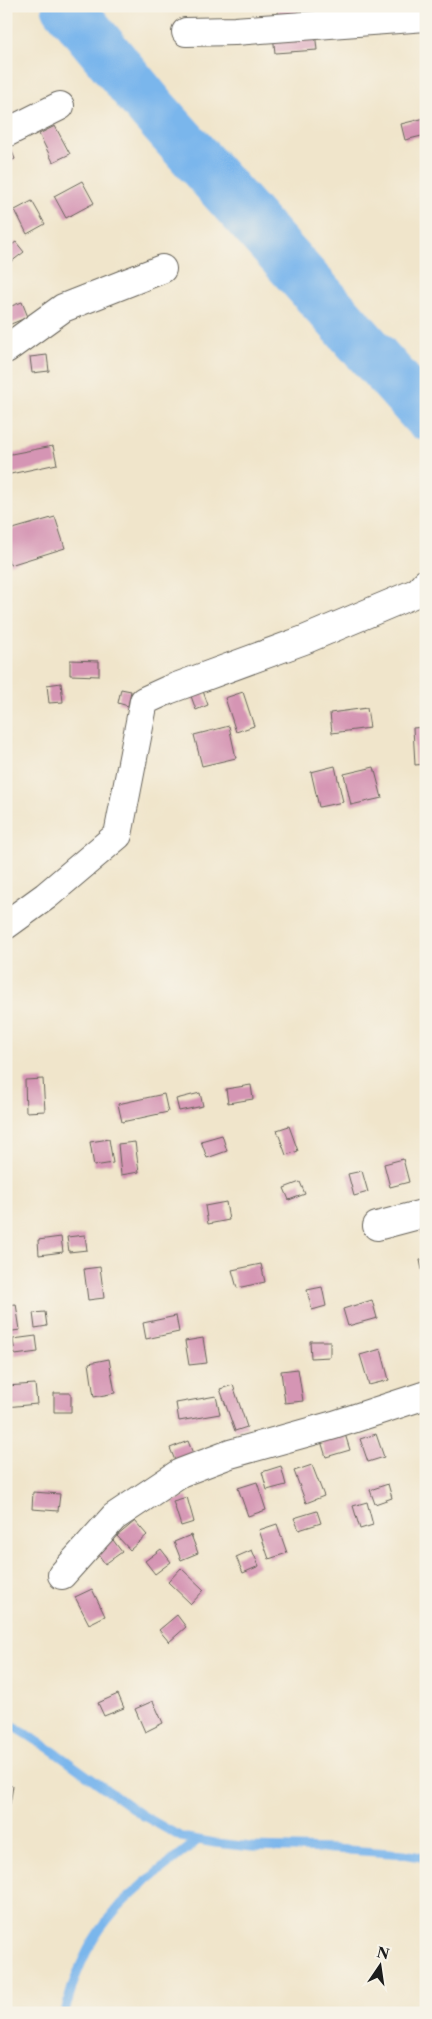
<svg xmlns="http://www.w3.org/2000/svg" width="432" height="2019" font-family="'Libre Caslon Text',serif">
	<rect width="100%" height="100%" fill="#f7f3e8"/>
	<filter id="ink" filterUnits="userSpaceOnUse"><feTurbulence type="fractalNoise" baseFrequency=".02" numOctaves="2"/><feDisplacementMap in="SourceGraphic" scale="10" xChannelSelector="R" yChannelSelector="G"/><feConvolveMatrix kernelMatrix="1 2 1 2 8 2 1 2 1" color-interpolation-filters="sRGB"/></filter>
	<filter id="wash" filterUnits="userSpaceOnUse"><feTurbulence type="fractalNoise" baseFrequency=".0096" numOctaves="4" result="noise"/><feDisplacementMap in="SourceGraphic" scale="20" xChannelSelector="R" yChannelSelector="G"/><feGaussianBlur stdDeviation="1.12" result="paint"/><feColorMatrix in="noise" values="0 0 0 0 0 0 0 0 0 0 0 0 0 0 0 0 0 1.4 0 .05"/><feComposite in="paint" operator="in"/></filter>
	<g filter="url(#wash)">
		<rect width="100%" height="100%" fill="#f0e5cb"/>
		<g fill="none" stroke-linecap="round" stroke-linejoin="round">
			<!-- stream -->
			<path stroke="#7ab6ec" stroke-width="9" d="M6,1721L53,1751L142,1815L181,1837L215,1843L252,1847L334,1849L404,1854L426,1858
				M65,2013C72,1981 87,1944 108,1919C133,1888 168,1865 198,1840"/>
			<!-- river -->
			<path stroke="#7ab6ec" stroke-width="51" d="M67,6L152,109L426,415"/>
		</g>
		<g id="blocks">
			<!-- building -->
			<path fill="#d595b4" d="M277,6H297L298,16L279,18Z
				M315,32L317,50L275,53L273,35Z
				M6,100L15,115L6,119Z
				M425,118L426,135L405,140L401,124Z
				M55,126L70,154L53,162L39,134Z
				M9,144L15,159L6,163V145Z
				M82,181L94,203L66,218L54,196Z
				M32,201L45,224L27,234L15,210Z
				M16,242L24,252L11,262L6,256V249Z
				M22,302L28,317L6,326V308Z
				M47,355L49,371L32,373L30,357Z
				M53,446L57,464L6,475V455Z
				M55,517L65,548L10,565L6,554V531Z
				M70,660L99,661V676L70,675Z
				M61,683L63,702L49,703L47,685Z
				M121,689L131,691L128,706L118,703Z
				M203,691L208,705L196,710L191,696Z
				M243,692L254,726L236,732L225,698Z
				M367,708L370,728L332,733L330,713Z
				M229,726L236,758L202,766L194,735Z
				M426,727V764L415,765L413,728Z
				M335,766L343,802L319,807L311,772Z
				M374,767L382,798L351,805L344,774Z
				M43,1079L45,1111L26,1112L25,1080Z
				M251,1085L253,1099L228,1103L226,1089Z
				M200,1093L203,1106L179,1111L176,1099Z
				M164,1094L168,1112L122,1122L118,1104Z
				M289,1126L298,1151L286,1155L277,1130Z
				M222,1135L227,1151L207,1158L201,1141Z
				M109,1139L113,1163L94,1166L90,1142Z
				M135,1142L139,1172L121,1175L118,1144Z
				M403,1159L409,1182L390,1187L384,1164Z
				M362,1171L368,1192L354,1196L348,1174Z
				M300,1182L305,1194L289,1200L284,1188Z
				M226,1202L229,1220L208,1224L205,1206Z
				M426,1217V1232L421,1234L417,1219Z
				M85,1235L87,1250L69,1252L67,1237Z
				M61,1237L63,1252L39,1255L38,1240Z
				M426,1259V1279H424L420,1260Z
				M261,1264L265,1282L237,1288L232,1270Z
				M100,1267L104,1298L88,1300L84,1269Z
				M322,1287L326,1306L312,1310L307,1290Z
				M372,1300L377,1318L348,1326L343,1309Z
				M16,1304L20,1330L6,1332V1305Z
				M45,1312L47,1326L35,1328L33,1313Z
				M176,1316L179,1332L146,1339L143,1323Z
				M36,1336L38,1352L15,1355L13,1339Z
				M203,1338L207,1363L189,1365L185,1341Z
				M310,1341H330V1357L311,1358Z
				M381,1349L389,1380L369,1385L360,1355Z
				M109,1359L115,1393L94,1397L89,1363Z
				M298,1369L303,1401L285,1403L281,1371Z
				M35,1384L37,1404L6,1407V1386Z
				M233,1385L247,1427L235,1431L220,1389Z
				M54,1393H71V1412H54Z
				M216,1396L220,1414L179,1421L176,1403Z
				M345,1434L350,1450L326,1457L321,1441Z
				M376,1434L384,1457L368,1462L360,1439Z
				M188,1441L194,1456L176,1463L170,1448Z
				M312,1465L324,1496L306,1503L294,1471Z
				M281,1466L286,1485L267,1490L262,1472Z
				M257,1482L266,1510L248,1516L238,1488Z
				M388,1484L392,1498L375,1504L370,1490Z
				M33,1492L60,1494L58,1511L32,1509Z
				M187,1497L194,1522L181,1526L173,1501Z
				M367,1502L373,1525L360,1529L353,1506Z
				M317,1511L321,1523L299,1530L294,1518Z
				M135,1521L147,1535L130,1550L117,1536Z
				M277,1524L287,1553L269,1559L259,1530Z
				M191,1535L198,1553L181,1560L174,1542Z
				M113,1540L122,1552L105,1564L96,1551Z
				M6,1542H9L8,1557H6Z
				M161,1549L171,1562L155,1574L145,1561Z
				M252,1550L259,1566L243,1573L236,1557Z
				M181,1568L204,1590L191,1604L168,1582Z
				M92,1589L105,1616L89,1624L75,1597Z
				M177,1615L186,1627L169,1642L159,1630Z
				M118,1694L124,1708L104,1716L98,1703Z
				M153,1701L163,1723L145,1732L135,1709Z
				M6,1785L13,1786L10,1804H6Z"/>
		</g>
	</g>
	<g filter="url(#ink)">
		<use href="#blocks" fill-opacity="0" stroke="#666259" stroke-width="1"/>
		<g fill="none" stroke-linecap="round" stroke-linejoin="round">
			<defs>
				<path id="street" d="M186,32L235,31L426,17
					M6,133L60,106
					M6,349L63,308L162,269
					M6,925L46,896L118,835L144,701L168,690L304,640L418,592L426,583
					M377,1226L426,1213
					M62,1575L114,1517L180,1473L230,1454L334,1425L426,1395"/>
			</defs>
			<!-- street casing -->
			<use href="#street" stroke="#666259" stroke-width="30"/>
			<!-- street -->
			<use href="#street" stroke="#fff" stroke-width="28"/>
		</g>
	</g>
	<!-- margin -->
	<rect width="432" height="2019" fill="none" stroke="#f7f3e8" stroke-width="25"/>
	<!-- north arrow -->
	<g transform="translate(380 1966) rotate(13)" stroke="#f7f3e8" stroke-width="4" paint-order="stroke">
	<path d="M0-4L9 19L0 12L-9 19Z" fill="#1c1c1c"/>
	<text y="-8" font-size="14" font-weight="bold" text-anchor="middle" fill="#1c1c1c">N</text>
	</g>
</svg>
